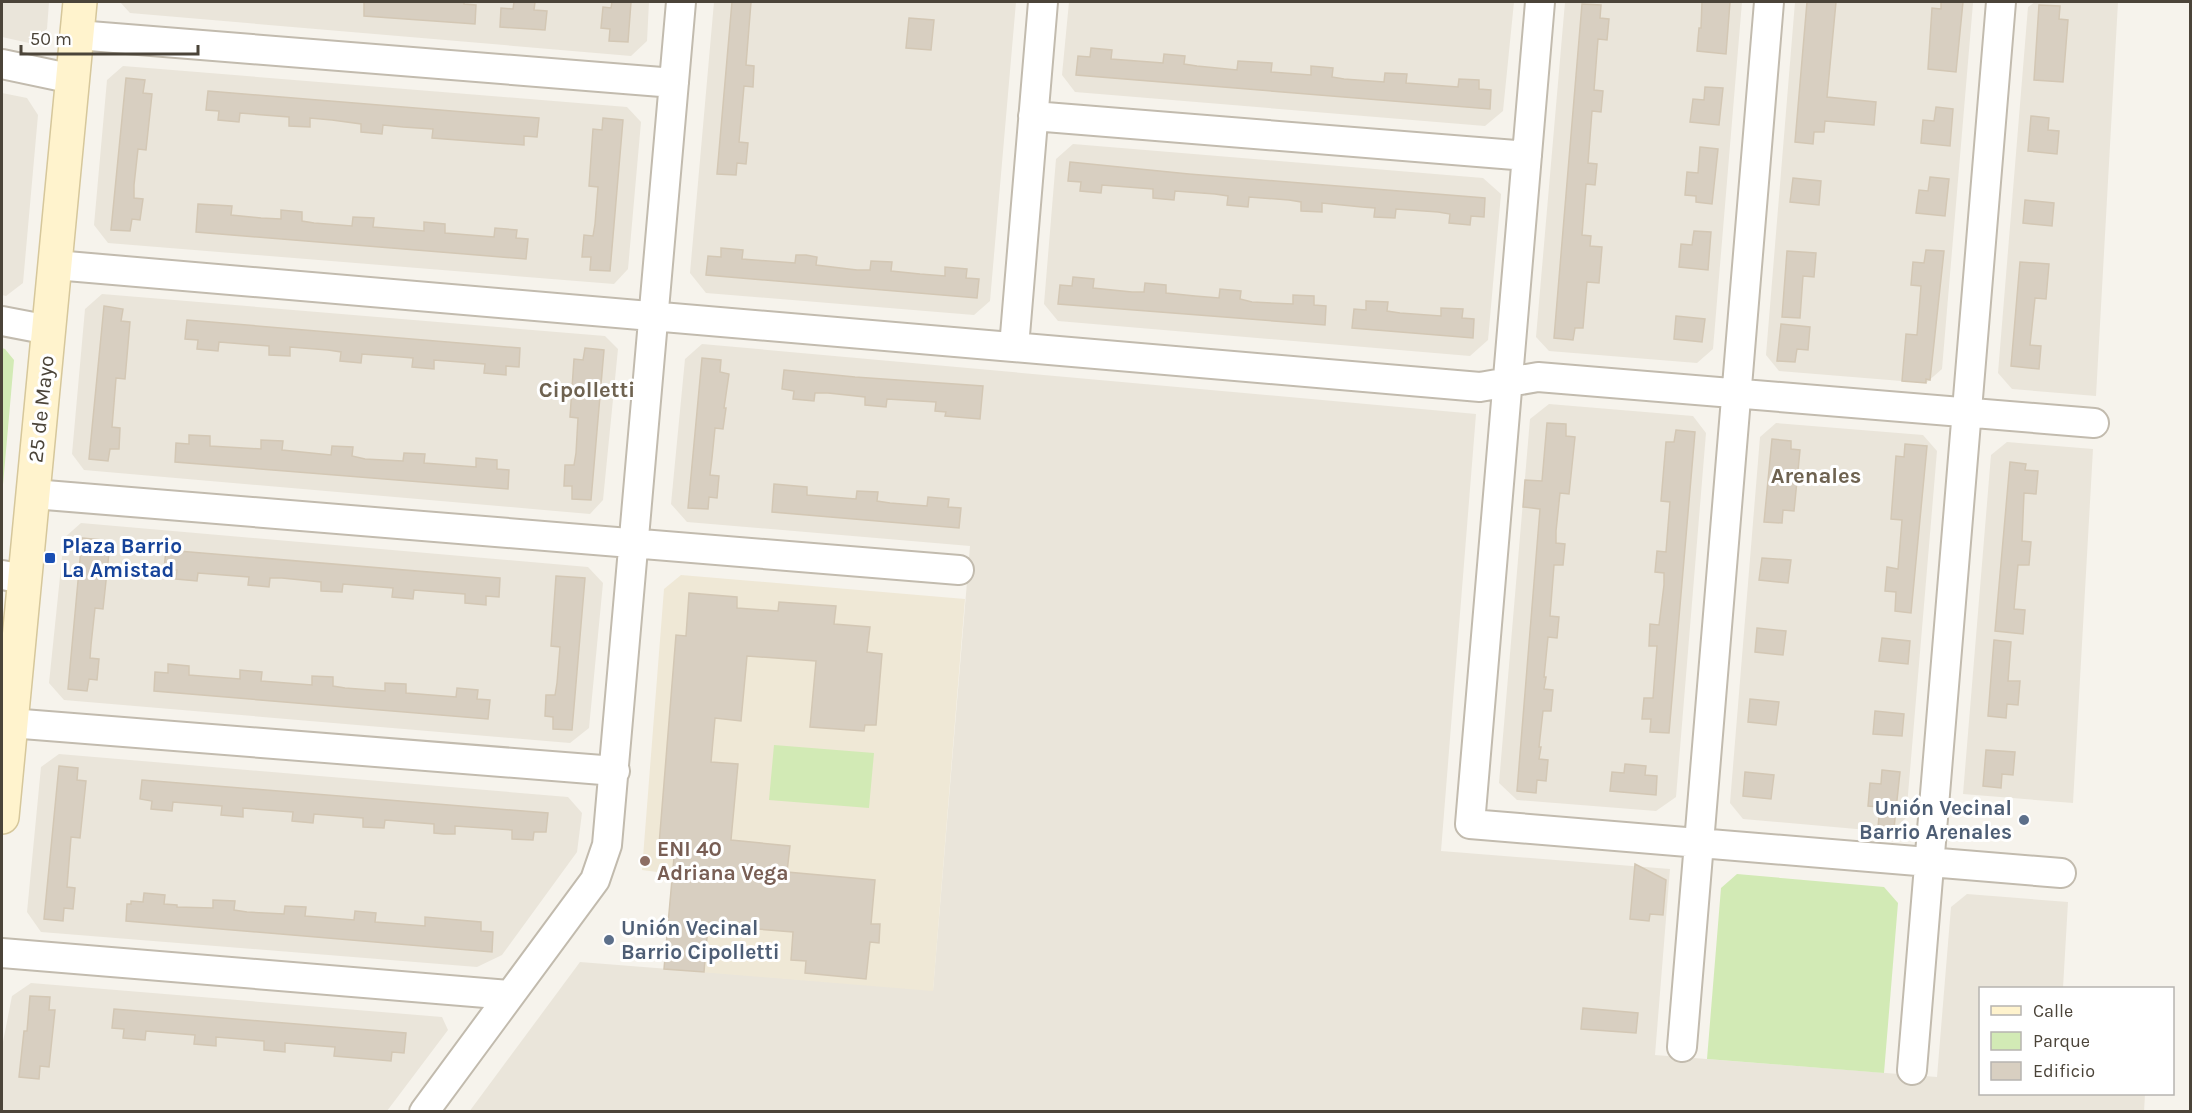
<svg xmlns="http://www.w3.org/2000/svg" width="2192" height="1113" font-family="Karla,sans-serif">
	<rect width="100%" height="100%" fill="#f6f3ec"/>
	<!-- residential -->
	<path fill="#eae5da" d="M2,2H49L47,29L29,43L2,37Z
		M120,2H649L647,41L631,56L130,13Z
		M714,2H1016L990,301L974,315L706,293L690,273Z
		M1069,2H1514L1503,111L1485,126L1075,92L1062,75Z
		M1565,2H1742L1713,349L1697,363L1549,351L1536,337Z
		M1795,2H1971L1973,3L1942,369L1926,383L1779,371L1766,355Z
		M2035,2H2118L2096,396L2012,389L1998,373L2028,7Z
		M123,66L627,107L641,122L628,269L614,284L108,243L94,225L107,80Z
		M2,93L27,98L38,115L23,283L6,296L2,295Z
		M1073,144L1483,178L1501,194L1488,340L1470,356L1058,321L1044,304L1056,159Z
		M102,294L605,336L618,349L603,500L590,514L84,470L72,454L85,309Z
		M702,344L1476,414L1441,851L1670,869L1655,1055L1937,1077L1951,907L1967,894L2068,902L2063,988H1980V1094H2145L2144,1112H469L580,962L933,990L970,546L687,522L671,504L685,359Z
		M1549,404L1693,416L1706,433L1676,797L1656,811L1517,800L1499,783L1530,419Z
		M1776,423L1923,435L1937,451L1906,818L1890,832L1743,819L1730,803L1760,437Z
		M2007,442L2093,449L2073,803L1963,794L1991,455Z
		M81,523L588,567L603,583L589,728L570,743L64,700L49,683L64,538Z
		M59,754L568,797L582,813L577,852L502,955L477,967L41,932L27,912L41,767Z
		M31,983L442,1017L448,1030L387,1111L2,1112V1047L12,996Z"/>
	<!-- education -->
	<path fill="#efe8d6" d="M681,575L965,599L933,991L664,969L672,874L642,870L664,589Z"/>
	<!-- green -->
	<path fill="#d2eab5" d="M2,348L5,349L14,360L2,496Z
		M774,745L874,753L869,808L769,800Z
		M1737,874L1884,887L1898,903L1884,1073L1707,1059L1721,888Z"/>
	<!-- building -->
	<path fill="#d8cfc1" stroke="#d3c7b4" stroke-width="1.5" d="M364,2H464V4L476,5L475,24L364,16Z
		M514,2H535L534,10L547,11L545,30L500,27L501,8L513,9Z
		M612,2H631L628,42L609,41L610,29L601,28L603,7L611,8Z
		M732,2H751L746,65L754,66L753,87L744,86L739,142L748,143L746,164L737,163L736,175L717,174Z
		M1702,2H1730L1726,54L1697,51L1699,28H1701Z
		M1807,2H1836L1827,97L1876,102L1874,125L1825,121L1824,132H1814L1813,144L1795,142Z
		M1941,2H1963L1956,72L1928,69L1932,8L1941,9Z
		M1582,4L1601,5L1600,18L1609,19L1607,40L1598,39L1594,90L1603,91L1601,112L1592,111L1588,163L1597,164L1595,185L1586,184L1582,235L1591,236L1590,246L1602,247L1599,283L1587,282L1583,328H1575L1573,340L1554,338Z
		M2039,5L2060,6L2059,19L2068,20L2063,82L2034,80Z
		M909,18L934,20L931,50L906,48Z
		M1091,48L1112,50L1111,59L1163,63L1164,54L1185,56L1184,64L1197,66L1237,70L1238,61L1272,63L1271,72L1311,75V66L1333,68L1332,77L1344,79L1384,82L1385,73L1407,74L1406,83L1458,87L1459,79L1479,80V89L1491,90L1490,109L1076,75L1078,56L1090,57Z
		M126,78L145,80L143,93L152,94L146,150L138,149L134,185V198L143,199L140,220L132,219L130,231L111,230Z
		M1705,87L1723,88L1719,125L1690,122L1693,99L1704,100Z
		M208,91L539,118L537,137L524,136V145L432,138L433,129L403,127L383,125L382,134L361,132V124L332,120L310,118V127L289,126V117L240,113L239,122L218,120L219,111L206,110Z
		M1936,107L1953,109L1950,146L1921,143L1923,120L1934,121Z
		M2031,116L2049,118L2048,130L2059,131L2057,154L2028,151Z
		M603,118L623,120L610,271L590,270L591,257H582L584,235L593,236L595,224L598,187L589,186L593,129L602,130Z
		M1700,147L1718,149L1712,204L1696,202V196L1685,195L1687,172L1698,173Z
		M1070,162L1189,174L1485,198L1484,217L1471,216L1470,225L1449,223L1450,214L1438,212L1396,209L1395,218L1374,217L1375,208L1362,207L1322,203V212L1301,211V202L1289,200L1249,197L1248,207L1227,205L1228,196L1215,194L1175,191L1174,200L1163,199L1153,198V189L1102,185L1101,193L1080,191L1081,182L1068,181Z
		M1930,177L1949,179L1945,216L1916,213L1919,190L1928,191Z
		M1793,178L1821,181L1819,205L1790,202Z
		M2025,200L2054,203L2052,226L2023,223Z
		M198,204L232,206L231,215L261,218L281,219V210L302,212V221L314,223L352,226L353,217L374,218L373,227L424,231V222L445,224V233L494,237L495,228L517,230L516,238L528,239L526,259L196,232Z
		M1694,231L1711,232L1708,270L1679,267L1681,244L1692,245Z
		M721,248L743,250L742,259L795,263L796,255H806L817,257L816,265L857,270H870L871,261L892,262L891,271L920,274L945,276V267L967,269L966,278L979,279L977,298L706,275L708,256L721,257Z
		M1926,250L1944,251L1930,380L1926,379V383L1902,381L1906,334L1917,335L1921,286L1911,285L1913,262L1924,263Z
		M1787,251L1816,253L1814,277L1803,276L1800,318L1782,317Z
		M2020,262L2049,264L2046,299L2035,298L2030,345L2041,346L2039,369L2011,366Z
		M1073,277L1094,279L1093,288L1132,292H1144L1145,283L1166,285V293L1195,296L1219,298L1220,289L1241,291L1240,299L1252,302L1293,304V295L1314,296V305L1326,306L1325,325L1058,304L1060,285L1072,286Z
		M1366,301L1388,302L1387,311L1400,313L1441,316V308L1463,309L1462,318L1474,319L1473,338L1352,328L1354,309L1366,310Z
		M104,306L123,309L121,321L130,322L125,379L116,378L112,427L120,428L119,449H110L108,461L89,459Z
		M1676,316L1705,319L1702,342L1674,339Z
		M187,320L520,348L519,367L506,366V375L484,373L485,364L473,363L434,360V369L412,367L413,358L401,357L362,354L361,363L340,361L341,352L328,350L290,347V356L269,355V346L219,342L218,351L197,349L198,340L185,339Z
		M1781,324L1810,327L1808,350L1797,349L1795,362L1777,361Z
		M585,348L604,350L591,500L572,499V486H564L565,465H574L576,453L578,418L570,417L574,359L583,360Z
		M702,358L721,360L720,372L729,374L724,408H726L723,429L715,428L712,458L710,475L719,476L717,498L709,497L708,509L688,508Z
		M784,370L855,377L983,386L980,419L945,416L946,412L935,411L936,402L887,399L886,407L865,405V397L828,393H815L814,401L793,399L794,391L782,389Z
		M1547,423L1566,424V436L1575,437L1569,494L1560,493L1556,531V543L1565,544L1563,565H1554L1550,616L1559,617L1557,638L1548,637L1544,677H1546L1544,689L1553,690L1551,711H1543L1539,747H1541L1539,759L1548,760L1546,781L1537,780L1536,793L1517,791L1540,509L1523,507L1525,480L1542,481Z
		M1676,430L1695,432L1669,733L1650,732L1651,719H1642L1644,698H1653L1657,646H1649L1650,624L1659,625L1664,585V573L1655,572L1657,551L1666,552L1667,539L1670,502L1661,501L1666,442H1674Z
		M189,435L210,436V446L261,449V440L283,441L282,450L331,455L332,446L353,447L352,456L365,459L403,461L404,453L425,454L424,463L476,467V458L497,460V469L509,470L508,489L175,462L176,443L189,444Z
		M1772,439L1791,441V449L1800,450L1794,511L1783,510L1782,523L1764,522Z
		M1905,444L1927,446L1911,613L1895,611L1896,592L1885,591L1887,567L1898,569L1902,520L1891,519L1896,456L1904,457Z
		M2010,462L2026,464L2025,470L2038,471L2036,494L2024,493L2022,541L2031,542L2029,565H2018L2014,609L2025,610L2023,634L1995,631Z
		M774,484L807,487V495L856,499L857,491L878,492L877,501L890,503L927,506L928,497L949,499L948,507L961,508L959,528L772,512Z
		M82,538L102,540L100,552L109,553L103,609L95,608L91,645L90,658L99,659L97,680L89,679L87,691L68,689Z
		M166,550L500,578L499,597L486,596V605L465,603V594L414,590L413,599L392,597L393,588L343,584L342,592L321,591V582L282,578H270L269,587L248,585L249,577L198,573L197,581L176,579L177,570L164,569Z
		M1762,558L1791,560L1788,583L1759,580Z
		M556,576L585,578L572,730L553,729V717L545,716L546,695H555L557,683L560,647L551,646Z
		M689,593L737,597V608L778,611L779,602L836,606L834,624L870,627L867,652L882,654L876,725H865L864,731L810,727L816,661L747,656L741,721L715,718L711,762L738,764L731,840L790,846L787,872L875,880L871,924H880L879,943L870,942L866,979L805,973L806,961L791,960L793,932L708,925L704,972L664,969L675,846L659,845L676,635L686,636Z
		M1757,628L1786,631L1783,655L1755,652Z
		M1882,638L1910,641L1908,664L1879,661Z
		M1994,640L2011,642L2008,681H2020L2018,705L2007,704L2006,718L1988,716Z
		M168,664L189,666V675L201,676L240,679V670L262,672L261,681L312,685V676L333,677V686L345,688L385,691V683L406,684V693L456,697L457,688L478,690L477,699L490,700L488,719L154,691L155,672L168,673Z
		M1750,699L1779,702L1776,725L1748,722Z
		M1875,711L1904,714L1902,736L1873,734Z
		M1986,750L2015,752L2013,775L2002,774L2001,788L1983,786Z
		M1625,764L1646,766L1645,775L1657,776L1656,795L1610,791L1612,772L1624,773Z
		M59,766L78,768L77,780L86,781L80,838L71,837L67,887L75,888L73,909L64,908L63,921L44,919Z
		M1882,770L1900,772L1894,828L1878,827L1880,807L1868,806L1870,783L1881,784Z
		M1745,772L1774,775L1771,799L1743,796Z
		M142,780L548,813L546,832H534L533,840L512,839V830L455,826V834H444L434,833V824L385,820L384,828L363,827V818L314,814L313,823L292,821L293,812L280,811L243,808V817L221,815L222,806L173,802L172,811L151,809L152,801L140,799Z
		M1635,864L1666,880L1663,915L1650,914L1649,921L1630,919Z
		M144,893L165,895L164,904L177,905V907L213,908V900L235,901L234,910L247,912L284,914L285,906L306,907L305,916L318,917L354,920L355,911L376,913L375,922L388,923L425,926V917L481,922V931L493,932L492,952L126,921L127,904H131V901L143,902Z
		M30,996L50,997L49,1010H55L49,1067L40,1066L39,1079L19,1077L24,1031H27Z
		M1583,1008L1638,1013L1636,1033L1581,1029Z
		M114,1009L406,1033L404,1053L392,1052L391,1061L334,1056L335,1047L322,1046L285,1043V1052L264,1050V1041L216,1037V1046L194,1044L195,1035L146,1031L145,1040L123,1038L124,1029L112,1028Z"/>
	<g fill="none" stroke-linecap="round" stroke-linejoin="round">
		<defs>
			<path id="street" d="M1540,2L1470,824L2061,873
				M77,35L674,83
				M2,64L73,79
				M1033,116L1527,156
				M55,265L1480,387L1538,377L2094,423
				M2,321L49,330
				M1014,347L1043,2
				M33,494L959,570
				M2,575L24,579
				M10,723L615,771
				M2,953L510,995
				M1682,1047L1769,2
				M1912,1070L2001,2
				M424,1112L595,880L607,845L681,2"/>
			<path id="secondary" d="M2,817L80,2"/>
		</defs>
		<!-- street casing -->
		<use href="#street" stroke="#c2bbae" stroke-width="32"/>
		<!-- secondary casing -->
		<use href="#secondary" stroke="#d6c79b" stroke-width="36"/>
		<!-- street -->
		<use href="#street" stroke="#fff" stroke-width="28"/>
		<!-- secondary -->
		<use href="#secondary" stroke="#fff3cd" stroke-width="33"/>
	</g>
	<!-- markers -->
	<rect fill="#1a4fb4" stroke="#fff" stroke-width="2" x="44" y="552" width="12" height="12" rx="3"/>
	<g fill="#5c6f8a" stroke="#fff" stroke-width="2">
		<circle cx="2024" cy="820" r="6"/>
		<circle cx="609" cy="940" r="6"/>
	</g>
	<circle fill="#8d6e63" stroke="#fff" stroke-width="2" cx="645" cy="861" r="6"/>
	<g text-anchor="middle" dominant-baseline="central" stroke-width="6" stroke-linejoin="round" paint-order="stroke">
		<!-- street labels -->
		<g font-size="21" fill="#4b4439" stroke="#fff">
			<text transform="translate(41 409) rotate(-84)">25 de Mayo</text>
		</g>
		<!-- transit labels -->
		<g font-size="21" font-weight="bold" fill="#164399" stroke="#fff" text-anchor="start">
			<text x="62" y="546">Plaza Barrio<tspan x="62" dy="24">La Amistad</tspan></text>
		</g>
		<!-- service labels -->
		<g font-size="21" font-weight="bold" fill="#4e5e75" stroke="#fff" text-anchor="end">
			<text x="2012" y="808">Unión Vecinal<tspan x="2012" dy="24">Barrio Arenales</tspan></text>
			<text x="621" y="928" text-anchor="start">Unión Vecinal<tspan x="621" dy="24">Barrio Cipolletti</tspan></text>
		</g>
		<!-- education labels -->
		<g font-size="21" font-weight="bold" fill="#785e54" stroke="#fff" text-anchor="start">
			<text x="657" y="849">ENI 40<tspan x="657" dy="24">Adriana Vega</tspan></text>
		</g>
		<!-- neighbourhood labels -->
		<g font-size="22" font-weight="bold" fill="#6e6250" stroke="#fff">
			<text x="587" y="390">Cipolletti</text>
			<text x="1816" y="476">Arenales</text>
		</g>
	</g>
	<!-- border -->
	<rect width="2192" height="1113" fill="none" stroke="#4b4439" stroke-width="6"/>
	<!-- legend -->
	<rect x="1979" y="987" width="195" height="108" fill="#ffffff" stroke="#b7b4b0" stroke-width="1.5"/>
	<rect x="1991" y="1006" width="30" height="9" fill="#fff3cd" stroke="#b7b4b0" stroke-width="1.5"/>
	<text x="2033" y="1017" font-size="18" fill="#4b4439">Calle</text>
	<rect x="1991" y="1032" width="30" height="18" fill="#d2eab5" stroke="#b7b4b0" stroke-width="1.5"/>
	<text x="2033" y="1047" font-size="18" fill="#4b4439">Parque</text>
	<rect x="1991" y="1062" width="30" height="18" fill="#d8cfc1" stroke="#b7b4b0" stroke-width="1.5"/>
	<text x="2033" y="1077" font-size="18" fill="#4b4439">Edificio</text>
	<!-- scale -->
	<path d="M21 45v9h177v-9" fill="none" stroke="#4b4439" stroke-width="3"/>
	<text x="30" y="45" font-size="18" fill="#4b4439" stroke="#ffffff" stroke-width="4.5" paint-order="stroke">50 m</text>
</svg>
